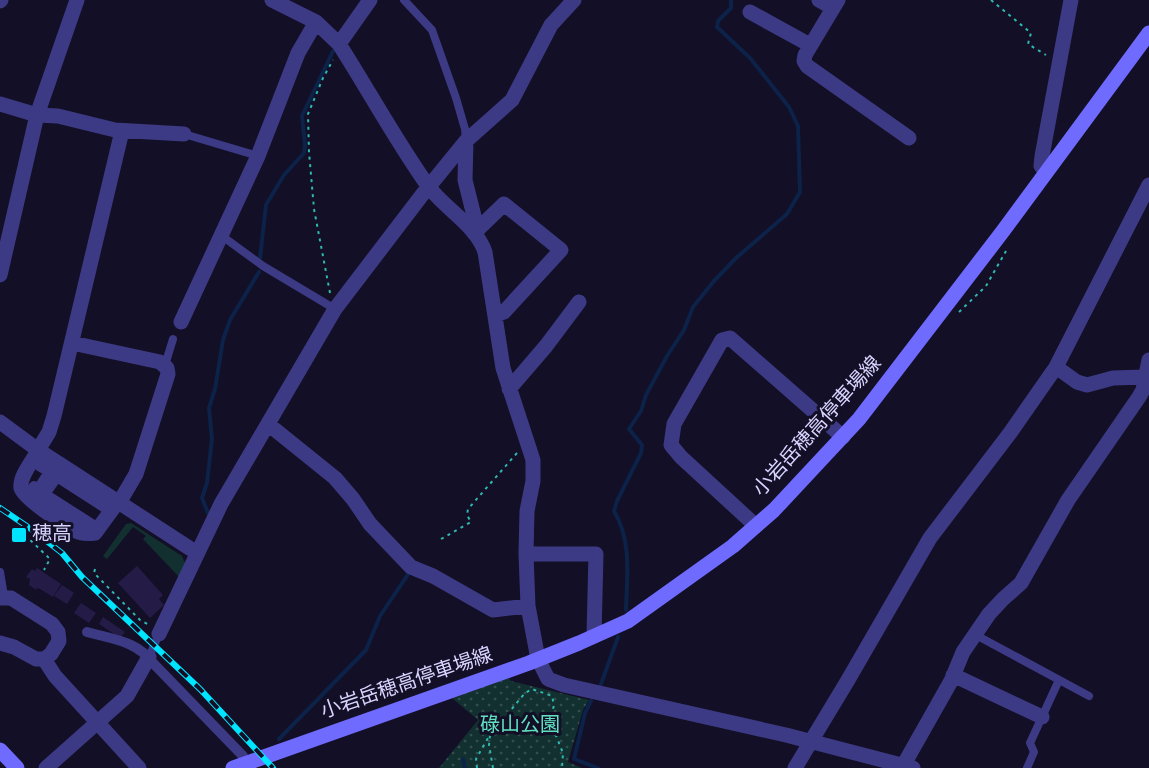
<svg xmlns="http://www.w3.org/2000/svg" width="1149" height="768" font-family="Overpass,'Noto Sans JP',sans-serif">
	<defs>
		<pattern id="park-dots" width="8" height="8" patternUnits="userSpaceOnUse" patternTransform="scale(1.5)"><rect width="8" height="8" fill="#12302f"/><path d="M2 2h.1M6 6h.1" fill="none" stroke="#344d4e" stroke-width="1.8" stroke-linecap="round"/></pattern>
	</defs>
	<rect width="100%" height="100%" fill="#130f26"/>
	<!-- green -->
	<path fill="#12302f" d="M131,523L182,556L185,563L179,577L143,539L146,536L133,527L107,559L103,556L126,524Z"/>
	<!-- park -->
	<path fill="url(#park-dots)" d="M509,678L511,681L589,700L583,710L568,762L582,768H439L478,720L452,698Z"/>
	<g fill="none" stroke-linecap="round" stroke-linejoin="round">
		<!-- stream -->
		<path stroke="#0c2248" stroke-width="4" d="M260,258L266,205L284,175L304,153L305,145L302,116L333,51
			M208,513L202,498L207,483L212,439L209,408L215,389L223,340L230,320L259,272
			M626,610C627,576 632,541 614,511L617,501L641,453L642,445L629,429L641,411L646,395L667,356L684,330L693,307L714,281L736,258L787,214L800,192L798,126L789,107L750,58L717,27L718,21L731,8V0
			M601,684L618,637
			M591,701L585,713L574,759L598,768
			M279,739L366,650L380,616L409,573
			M463,759L465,768"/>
	</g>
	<!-- building -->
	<path fill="#241b47" d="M137,566L163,595L159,599L164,605L150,618L118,583Z
		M37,568L61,584L53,597L40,589L37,588L36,590L29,585L30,579L26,577L32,569L35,571Z
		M62,585L74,593L67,604L54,596Z
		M81,603L96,613L89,623L74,613Z
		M103,617L125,632L120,638L99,624Z"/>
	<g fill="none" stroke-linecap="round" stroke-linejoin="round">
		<!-- path -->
		<path stroke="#2fb8b0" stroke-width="2" stroke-dasharray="3 4.5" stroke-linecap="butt" d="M991,0L1031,33L1028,44L1046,55
			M330,293L314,209L309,152L308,114L323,78L333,60
			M959,312L986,286L1006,251
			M25,535L50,559L44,570
			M441,539L471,522L467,515L468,509L517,453
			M95,569L94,573L140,620L149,625
			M477,768L476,759L488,738
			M493,768L489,745L490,735L525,693L532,689L552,696L554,705L550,721L563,753L562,768"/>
		<!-- service -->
		<path stroke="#3d3a85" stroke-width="8" d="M404,0L432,30L456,98L465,129L466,141
			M184,134L258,156
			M222,236L263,266L335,309
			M165,365L173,339
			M0,572L4,596
			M974,634L1089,696
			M149,657L159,634
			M1027,768L1034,752L1030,743L1059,680"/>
		<!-- pedestrian -->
		<path stroke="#3d3a85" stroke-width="10" d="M47,463L104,500L105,508L57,477L45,494L92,524L80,526L33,494L31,490L34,486L38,489L49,472L39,466Z
			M87,632C112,639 137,641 153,663L243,756"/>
		<!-- minor -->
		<path stroke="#3d3a85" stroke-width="15" d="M272,0L316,22L339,44
			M370,0L339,44C369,91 396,141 428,186C445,209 476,225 485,252L503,368L533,460V481L527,511L526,554L528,606L538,659
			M819,0L833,8
			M838,0L805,55L804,61L807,66L909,138
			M0,1L1,0
			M750,12L810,45
			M0,104L37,115L58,116L115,130L184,134
			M466,141L465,180L475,220L474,233
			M474,233L504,204L561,250L504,312L496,315
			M181,322L258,156L298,53L316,22
			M72,343L160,362L167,368L168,374L136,474L119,503
			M1056,367L1077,382L1087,385L1113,378L1144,377
			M509,389L546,346L579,302
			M268,424L335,478L353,499L370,524L411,567L433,576L493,610L528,606
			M38,450L49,432L54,416L122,131
			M756,526L681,457L671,445L674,424L722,340L730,338L843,437
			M526,554H596L594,636
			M159,634L221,504L335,309L422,195L466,141L512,100L551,25L574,0
			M44,659L55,676L139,768
			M953,675L1042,717
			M810,743L848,680L930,538L1010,433L1056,367L1149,185
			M903,766L951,681L963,652L989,614L1003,599L1021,583L1068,500L1139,397L1143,390L1149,360
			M46,768L127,696L149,657"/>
		<!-- tertiary -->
		<path stroke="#3d3a85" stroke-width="15" d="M1046,172L1041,166L1042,156L1071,0
			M0,275L37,115L77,0
			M0,422L38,450L197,553
			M38,450C34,460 19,476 21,488C24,499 65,525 76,531C82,534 88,534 95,533L114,507L119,503
			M0,598H11L52,624L58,632L59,641L51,654L44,659H36L14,647L0,643
			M538,659L548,679L564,685L786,735L913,768
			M795,768L810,743"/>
		<!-- secondary -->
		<path stroke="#6f6bff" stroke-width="15" d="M0,750L17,768
			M233,768L529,663L579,643L628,621L733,546L774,510L859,419L1003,231L1149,33"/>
		<defs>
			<path id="rail" d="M0,508L31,529L62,553L82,577L200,689L273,768"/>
		</defs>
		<!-- rail casing -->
		<use href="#rail" stroke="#00e5ff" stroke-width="6"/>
		<!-- rail -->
		<use href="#rail" stroke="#130f26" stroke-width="4" stroke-dasharray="11" stroke-linecap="butt"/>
	</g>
	<!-- markers -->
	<rect fill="#00e5ff" stroke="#130f26" stroke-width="2" x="11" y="527" width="16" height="16" rx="3"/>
	<g text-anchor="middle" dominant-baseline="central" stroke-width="6" stroke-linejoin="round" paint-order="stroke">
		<!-- street labels -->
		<g font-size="20" fill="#d9d4ff" stroke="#130f26">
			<text transform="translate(818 427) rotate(-48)">小岩岳穂高停車場線</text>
			<text transform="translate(407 684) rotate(-19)">小岩岳穂高停車場線</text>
		</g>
		<!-- poi labels -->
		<g font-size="20" fill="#d9d4ff" stroke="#130f26" text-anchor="start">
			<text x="32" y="535">穂高</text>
		</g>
		<!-- park labels -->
		<g font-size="20" fill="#5fe0c0" stroke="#130f26">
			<text x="520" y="726">碌山公園</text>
		</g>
	</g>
</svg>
